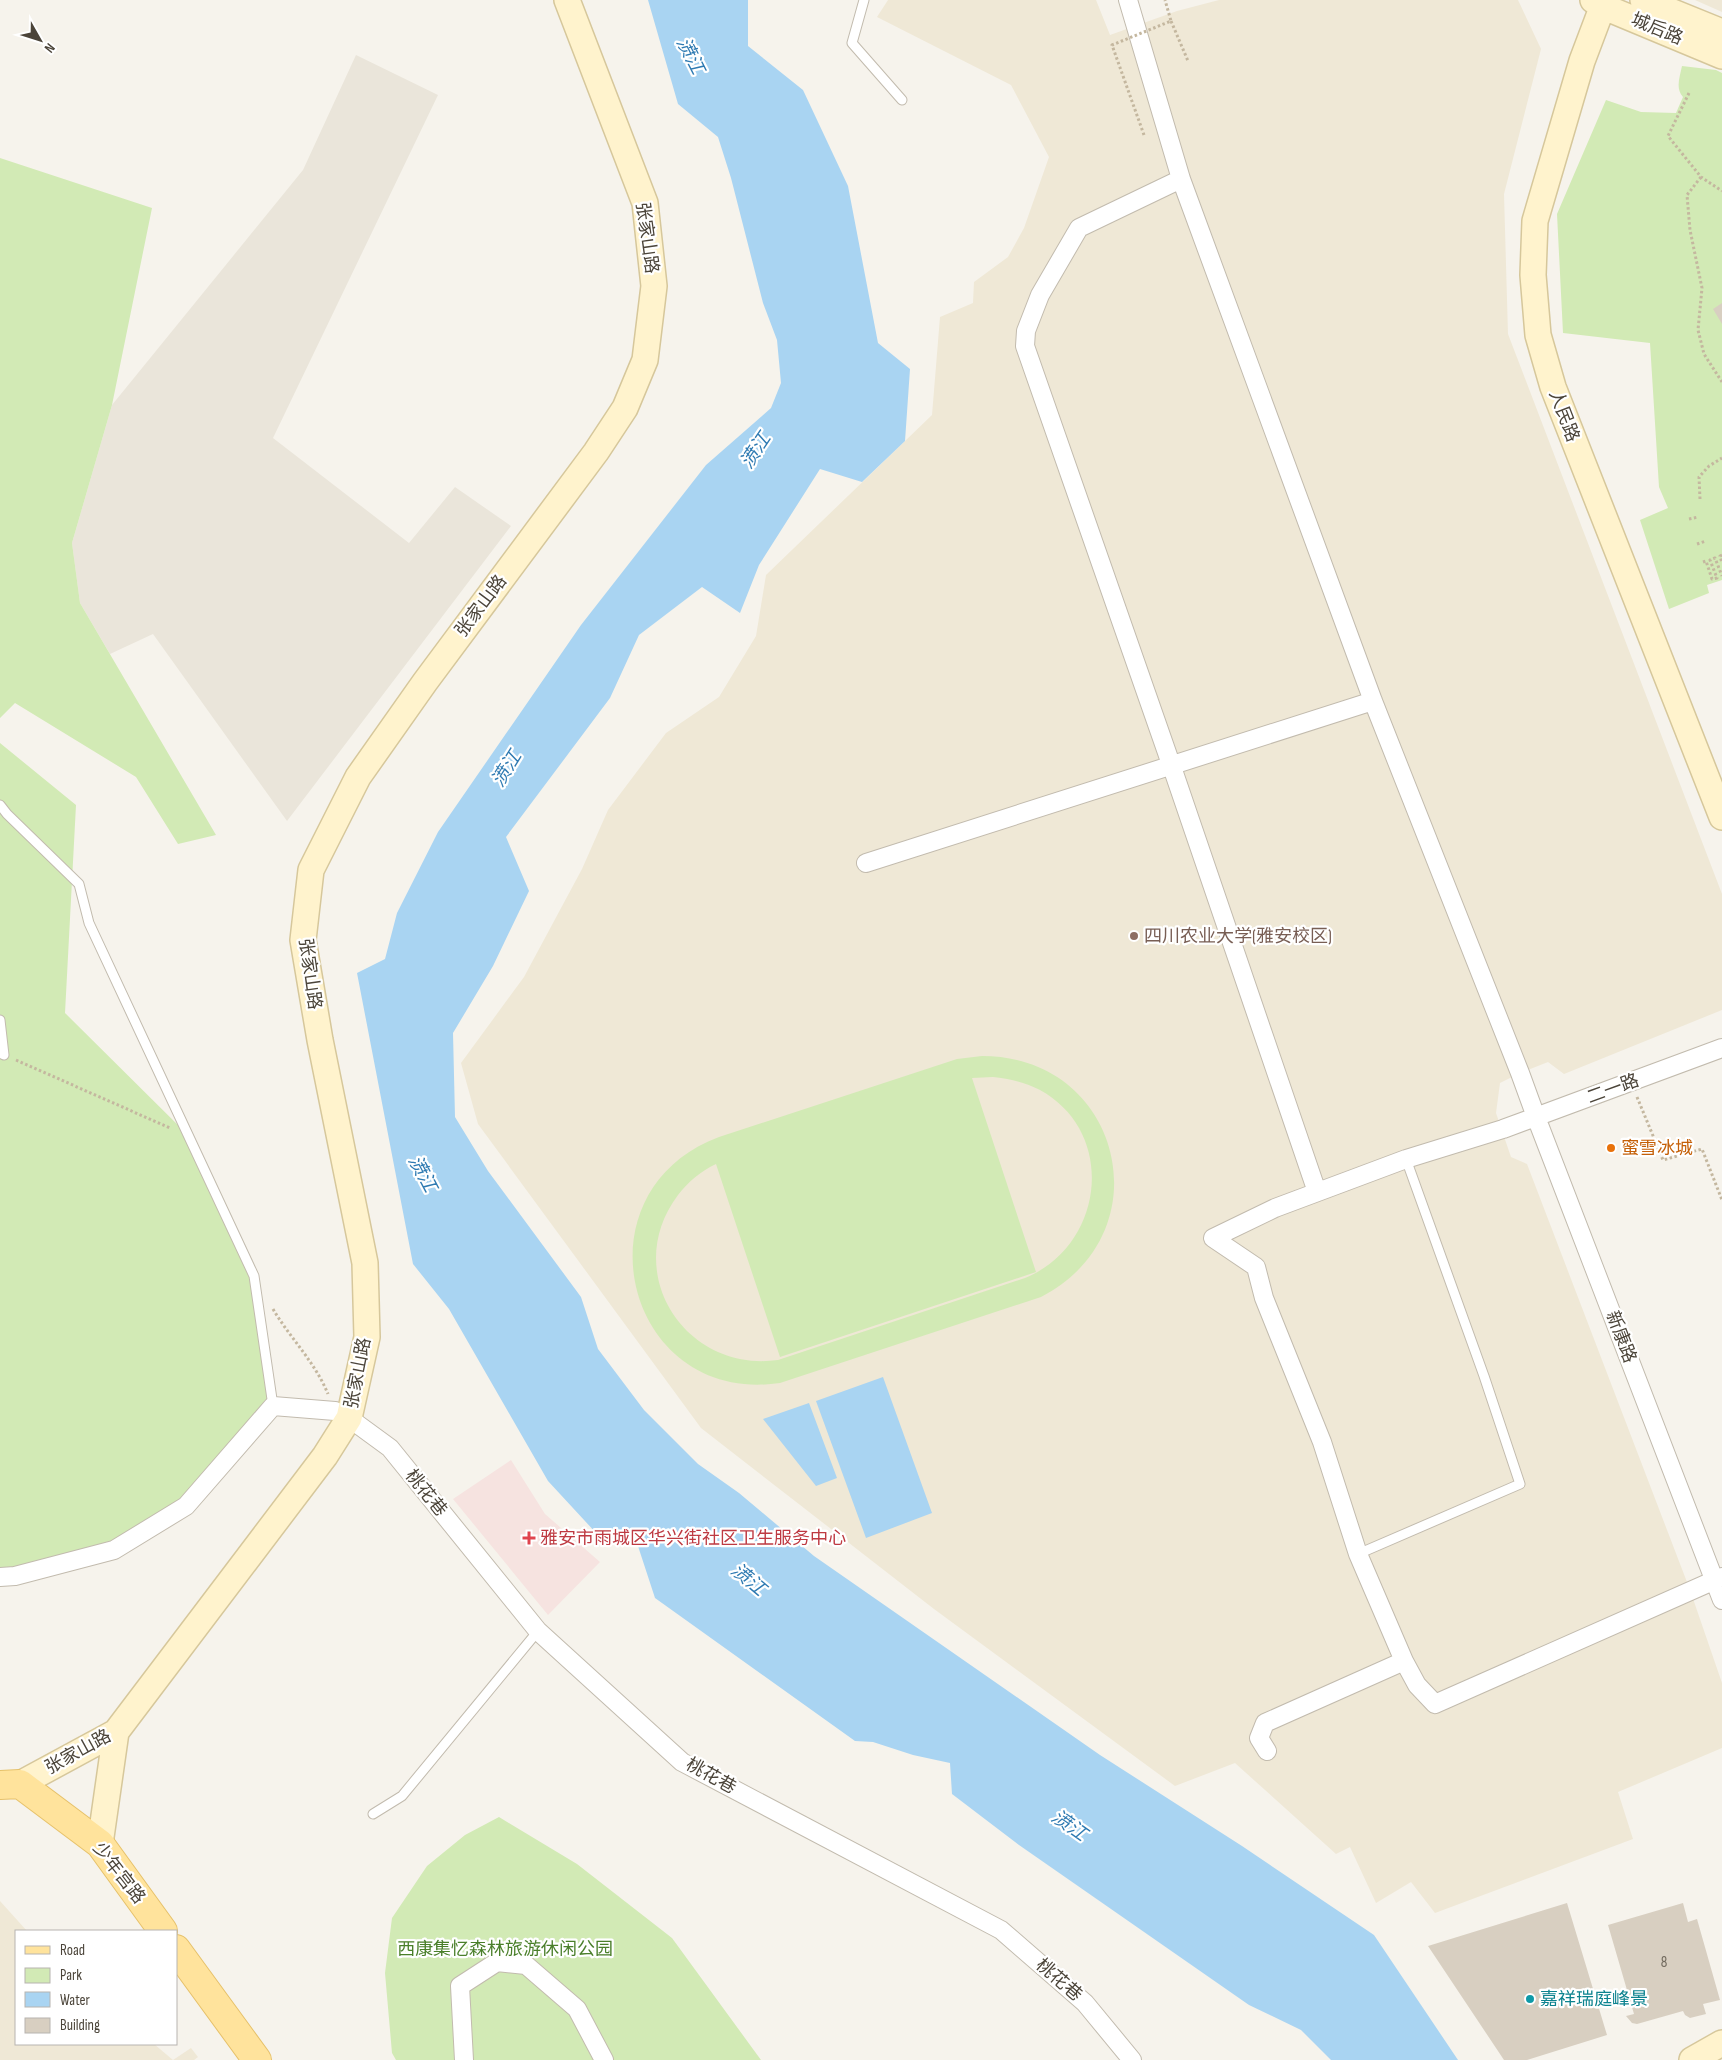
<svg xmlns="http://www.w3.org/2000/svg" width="1722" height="2060" font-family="'Sofia Sans Condensed','Noto Sans SC',sans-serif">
	<rect width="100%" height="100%" fill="#f6f3ec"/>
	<!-- residential -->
	<path fill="#eae5da" d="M356,55L438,95L273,438L409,543L455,487L511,526L287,821L153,634L110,654L80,603L72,543L112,405L303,170Z"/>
	<!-- education -->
	<path fill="#efe8d6" d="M888,0H1096L1110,35L1177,11L1219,0H1518L1541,49L1504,194L1508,334L1722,894V1010L1564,1074L1548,1062L1520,1073L1500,1083L1496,1113L1511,1157L1527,1164L1690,1590L1722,1683V1748L1618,1792L1633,1839L1435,1913L1411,1882L1376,1903L1350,1847L1336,1854L1235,1763L1175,1786L934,1609L701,1428L478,1124L461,1063L524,977L582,869L608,810L666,733L719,697L756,636L766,575L932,415L940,317L973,303L974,282L1008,257L1024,228L1049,157L1011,85L877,17Z
		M1695,0H1722V12Z
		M0,1901L27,1931H16V2044H154L173,2060L191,2048L198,2057L194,2060H0Z"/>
	<!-- medical -->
	<path fill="#f6e3e0" d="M511,1460L545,1514L600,1562L548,1615L453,1499Z"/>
	<!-- green -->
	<path fill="#d2eab5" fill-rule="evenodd" d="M1682,66L1716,70L1722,73V580L1707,585L1709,593L1669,609L1640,520L1668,508L1659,487L1650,343L1563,333L1557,214L1606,100L1641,112L1676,113L1683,97C1675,89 1680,76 1682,66Z
		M0,158L152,208L112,405L72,543L80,603L216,835L178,844L136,777L15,703L0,718Z
		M0,743L76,805L65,1013L190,1137L254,1276L273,1406L186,1506L114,1550L0,1577Z
		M982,1056C1122,1056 1165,1233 1041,1297L780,1383C626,1406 572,1192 719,1137L957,1059ZM993,1077C1010,1079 1025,1082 1040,1090C1118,1133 1104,1246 1025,1278L778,1360C685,1373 620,1272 678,1195C688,1182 701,1171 716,1164L780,1357L1036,1272L972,1078Z
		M499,1817L577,1864L672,1938L761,2060H396L392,2053L385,1973L392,1918L427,1866L465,1835Z"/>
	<!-- water -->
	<path fill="#a9d4f2" d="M648,0H748V46L803,90L848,186L878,343L910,369L905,441L862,482L820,469L759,565L740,613L702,587L639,635L610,698L506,837L529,891L493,966L453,1033L455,1117L488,1171L581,1297L598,1349L644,1410L698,1464L739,1493L814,1556L1100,1755L1242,1846L1374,1935L1458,2060H1331L1301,2030L1249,2005L1019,1845L952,1794L950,1763L913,1755L873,1742L855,1741L655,1598L636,1540L597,1534L548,1481L449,1309L413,1264L357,973L385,959L397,913L438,832L581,625L706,465L771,408L781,383L777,340L763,303L731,178L718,137L678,104Z
		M883,1377L932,1513L866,1538L816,1401Z
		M809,1403L837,1478L816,1486L763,1419Z"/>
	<!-- building -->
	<path fill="#d8cfc1" d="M1722,303V324L1713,309Z
		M1567,1903L1607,2035L1527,2060H1504L1428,1946Z
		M1683,1903L1688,1922L1697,1919L1720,2000L1703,2004L1706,2014L1690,2018L1685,2015L1683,2011L1637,2024L1632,2023L1626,2016L1634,2014L1608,1925Z"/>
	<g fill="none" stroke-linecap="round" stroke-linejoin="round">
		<defs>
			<path id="lane" d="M864,0L852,43L902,100
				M0,805L7,814L79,884L89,923L254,1276L273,1406
				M0,1020L4,1055L0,1053
				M1358,1554L1520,1484L1484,1376L1406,1159
				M373,1814L402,1796L538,1631"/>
			<path id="street" d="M1128,0L1181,179L1373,701L1520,1073L1536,1117L1722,1600
				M1181,179L1079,228L1040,295L1026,331L1025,346L1172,767L1317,1192
				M866,863L1373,701
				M0,1577L15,1576L114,1550L186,1506L273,1406L335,1411L349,1418L390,1448L538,1631L682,1762L1001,1930L1085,2003L1132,2060
				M1404,1661L1358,1554L1322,1442L1264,1298L1256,1267L1213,1238L1275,1208L1406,1159L1503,1129L1722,1048
				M1267,1751L1259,1738L1265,1723L1404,1661L1417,1685L1435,1704L1722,1577
				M464,2060L460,1986L497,1962L526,1965L577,2009L604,2060"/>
			<path id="secondary" d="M1593,0L1602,6L1722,56
				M1605,0L1582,61L1535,221L1533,275L1538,335L1553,387L1722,817
				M1643,0L1722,32
				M20,1784L116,1732L325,1456L349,1418L367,1337L365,1263L320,1040L303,940L311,870L358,777L425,682L596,452L625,408L645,360L654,286L645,203L567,0
				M100,1844L116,1732
				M1692,2060L1722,2043"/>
			<path id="primary" d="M0,1785L20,1784L100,1844L163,1931
				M176,1949L257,2060"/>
		</defs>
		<!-- lane casing -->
		<use href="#lane" stroke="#c2bbae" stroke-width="11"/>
		<!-- street casing -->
		<use href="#street" stroke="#c2bbae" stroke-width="20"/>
		<!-- secondary casing -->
		<use href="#secondary" stroke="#d6c79b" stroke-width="28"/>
		<!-- primary casing -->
		<use href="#primary" stroke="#e6c16a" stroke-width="30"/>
		<!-- path -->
		<path stroke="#c4b79f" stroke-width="3" stroke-dasharray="2.5 2.5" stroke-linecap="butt" d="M1171,21L1188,61
			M1689,93L1668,136L1701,177L1722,191
			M1701,177L1687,195L1690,230L1702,288L1698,330L1704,354L1722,382
			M1700,499L1699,477L1709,466L1722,458
			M1689,519L1698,517
			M1697,544L1706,541
			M1722,555L1720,556L1722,563
			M1703,562L1706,561L1712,579L1717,578L1710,560L1715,558L1722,576
			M16,1060L170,1128
			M1637,1097L1663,1160L1702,1149L1722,1200
			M273,1309C290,1338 315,1362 328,1394"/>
		<!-- lane -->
		<use href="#lane" stroke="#fff" stroke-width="9"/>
		<!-- street -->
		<use href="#street" stroke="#fff" stroke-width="18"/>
		<!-- secondary -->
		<use href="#secondary" stroke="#fff3cd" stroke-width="25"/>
		<!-- primary -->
		<use href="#primary" stroke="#ffe39c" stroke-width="28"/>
		<!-- path-bridge -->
		<path stroke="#c4b79f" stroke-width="3" stroke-dasharray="2.5 2.5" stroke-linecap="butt" d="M1144,135L1112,45L1171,21L1165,0"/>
	</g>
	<!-- markers -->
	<circle fill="#8d6e63" stroke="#fff" stroke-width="2" cx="1134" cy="936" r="5"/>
	<circle fill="#e8710a" stroke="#fff" stroke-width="2" cx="1611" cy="1148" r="5"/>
	<path fill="#e0444e" stroke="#fff" stroke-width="2" d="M526.5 1530.5h5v5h5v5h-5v5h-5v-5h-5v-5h5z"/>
	<circle fill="#0f9aa8" stroke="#fff" stroke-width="2" cx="1530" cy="1999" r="5"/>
	<g text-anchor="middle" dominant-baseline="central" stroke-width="4.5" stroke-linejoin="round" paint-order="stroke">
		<!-- number labels -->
		<g font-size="15" fill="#6e675b">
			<text x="1664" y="1962">8</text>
		</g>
		<!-- street labels -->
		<g font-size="18" fill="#4b4439" stroke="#fff">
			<text transform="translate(1657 29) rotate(23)">城后路</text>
			<text transform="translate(647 238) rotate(82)">张家山路</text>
			<text transform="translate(1564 416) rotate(69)">人民路</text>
			<text transform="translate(481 606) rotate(-53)">张家山路</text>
			<text transform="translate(310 974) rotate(82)">张家山路</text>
			<text transform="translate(1613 1089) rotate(-20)">二一路</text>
			<text transform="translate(1621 1337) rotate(69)">新康路</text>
			<text transform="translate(358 1373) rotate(-79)">张家山路</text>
			<text transform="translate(426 1493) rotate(51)">桃花巷</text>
			<text transform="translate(78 1752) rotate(-29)">张家山路</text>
			<text transform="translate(711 1776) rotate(29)">桃花巷</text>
			<text transform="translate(119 1873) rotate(52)">少年宫路</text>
			<text transform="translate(1059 1980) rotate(41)">桃花巷</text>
		</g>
		<!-- education labels -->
		<g font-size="18" fill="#785e54" stroke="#fff" text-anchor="start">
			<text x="1144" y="936">四川农业大学(雅安校区)</text>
		</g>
		<!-- food labels -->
		<g font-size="18" fill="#c56008" stroke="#fff" text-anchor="start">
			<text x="1621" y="1148">蜜雪冰城</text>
		</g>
		<!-- health labels -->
		<g font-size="18" fill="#be3a42" stroke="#fff" text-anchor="start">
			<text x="540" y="1538">雅安市雨城区华兴街社区卫生服务中心</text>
		</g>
		<!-- park labels -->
		<g font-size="18" fill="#4a7f2a" stroke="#fff">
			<text x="505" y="1949">西康集忆森林旅游休闲公园</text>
		</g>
		<!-- culture labels -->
		<g font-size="18" fill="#0d838f" stroke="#fff" text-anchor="start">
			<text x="1540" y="1999">嘉祥瑞庭峰景</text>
		</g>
		<!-- water labels -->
		<g font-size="19" font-style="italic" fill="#2e7ab2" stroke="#fff">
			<text transform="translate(690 56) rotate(63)">𣸣江</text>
			<text transform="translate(756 451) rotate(-56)">𣸣江</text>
			<text transform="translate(507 769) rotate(-58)">𣸣江</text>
			<text transform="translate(422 1174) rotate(62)">𣸣江</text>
			<text transform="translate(748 1580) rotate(40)">𣸣江</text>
			<text transform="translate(1069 1826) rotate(35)">𣸣江</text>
		</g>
	</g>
	<!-- legend -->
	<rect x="15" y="1930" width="162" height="115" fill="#ffffff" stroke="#b7b4b0"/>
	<rect x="25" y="1946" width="25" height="8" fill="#ffe39c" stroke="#b7b4b0"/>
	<text x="60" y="1955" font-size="15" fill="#4b4439">Road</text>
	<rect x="25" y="1968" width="25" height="15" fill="#d2eab5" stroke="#b7b4b0"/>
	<text x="60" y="1980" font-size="15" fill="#4b4439">Park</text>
	<rect x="25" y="1992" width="25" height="15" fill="#a9d4f2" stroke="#b7b4b0"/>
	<text x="60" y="2005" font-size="15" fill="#4b4439">Water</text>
	<rect x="25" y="2018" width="25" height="15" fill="#d8cfc1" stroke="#b7b4b0"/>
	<text x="60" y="2030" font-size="15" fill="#4b4439">Building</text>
	<!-- north arrow -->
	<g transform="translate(40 40) rotate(129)" stroke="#ffffff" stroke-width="4" paint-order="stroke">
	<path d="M0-4L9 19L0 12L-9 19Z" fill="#4b4439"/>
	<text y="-8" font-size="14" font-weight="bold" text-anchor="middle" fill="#4b4439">N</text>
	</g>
</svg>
